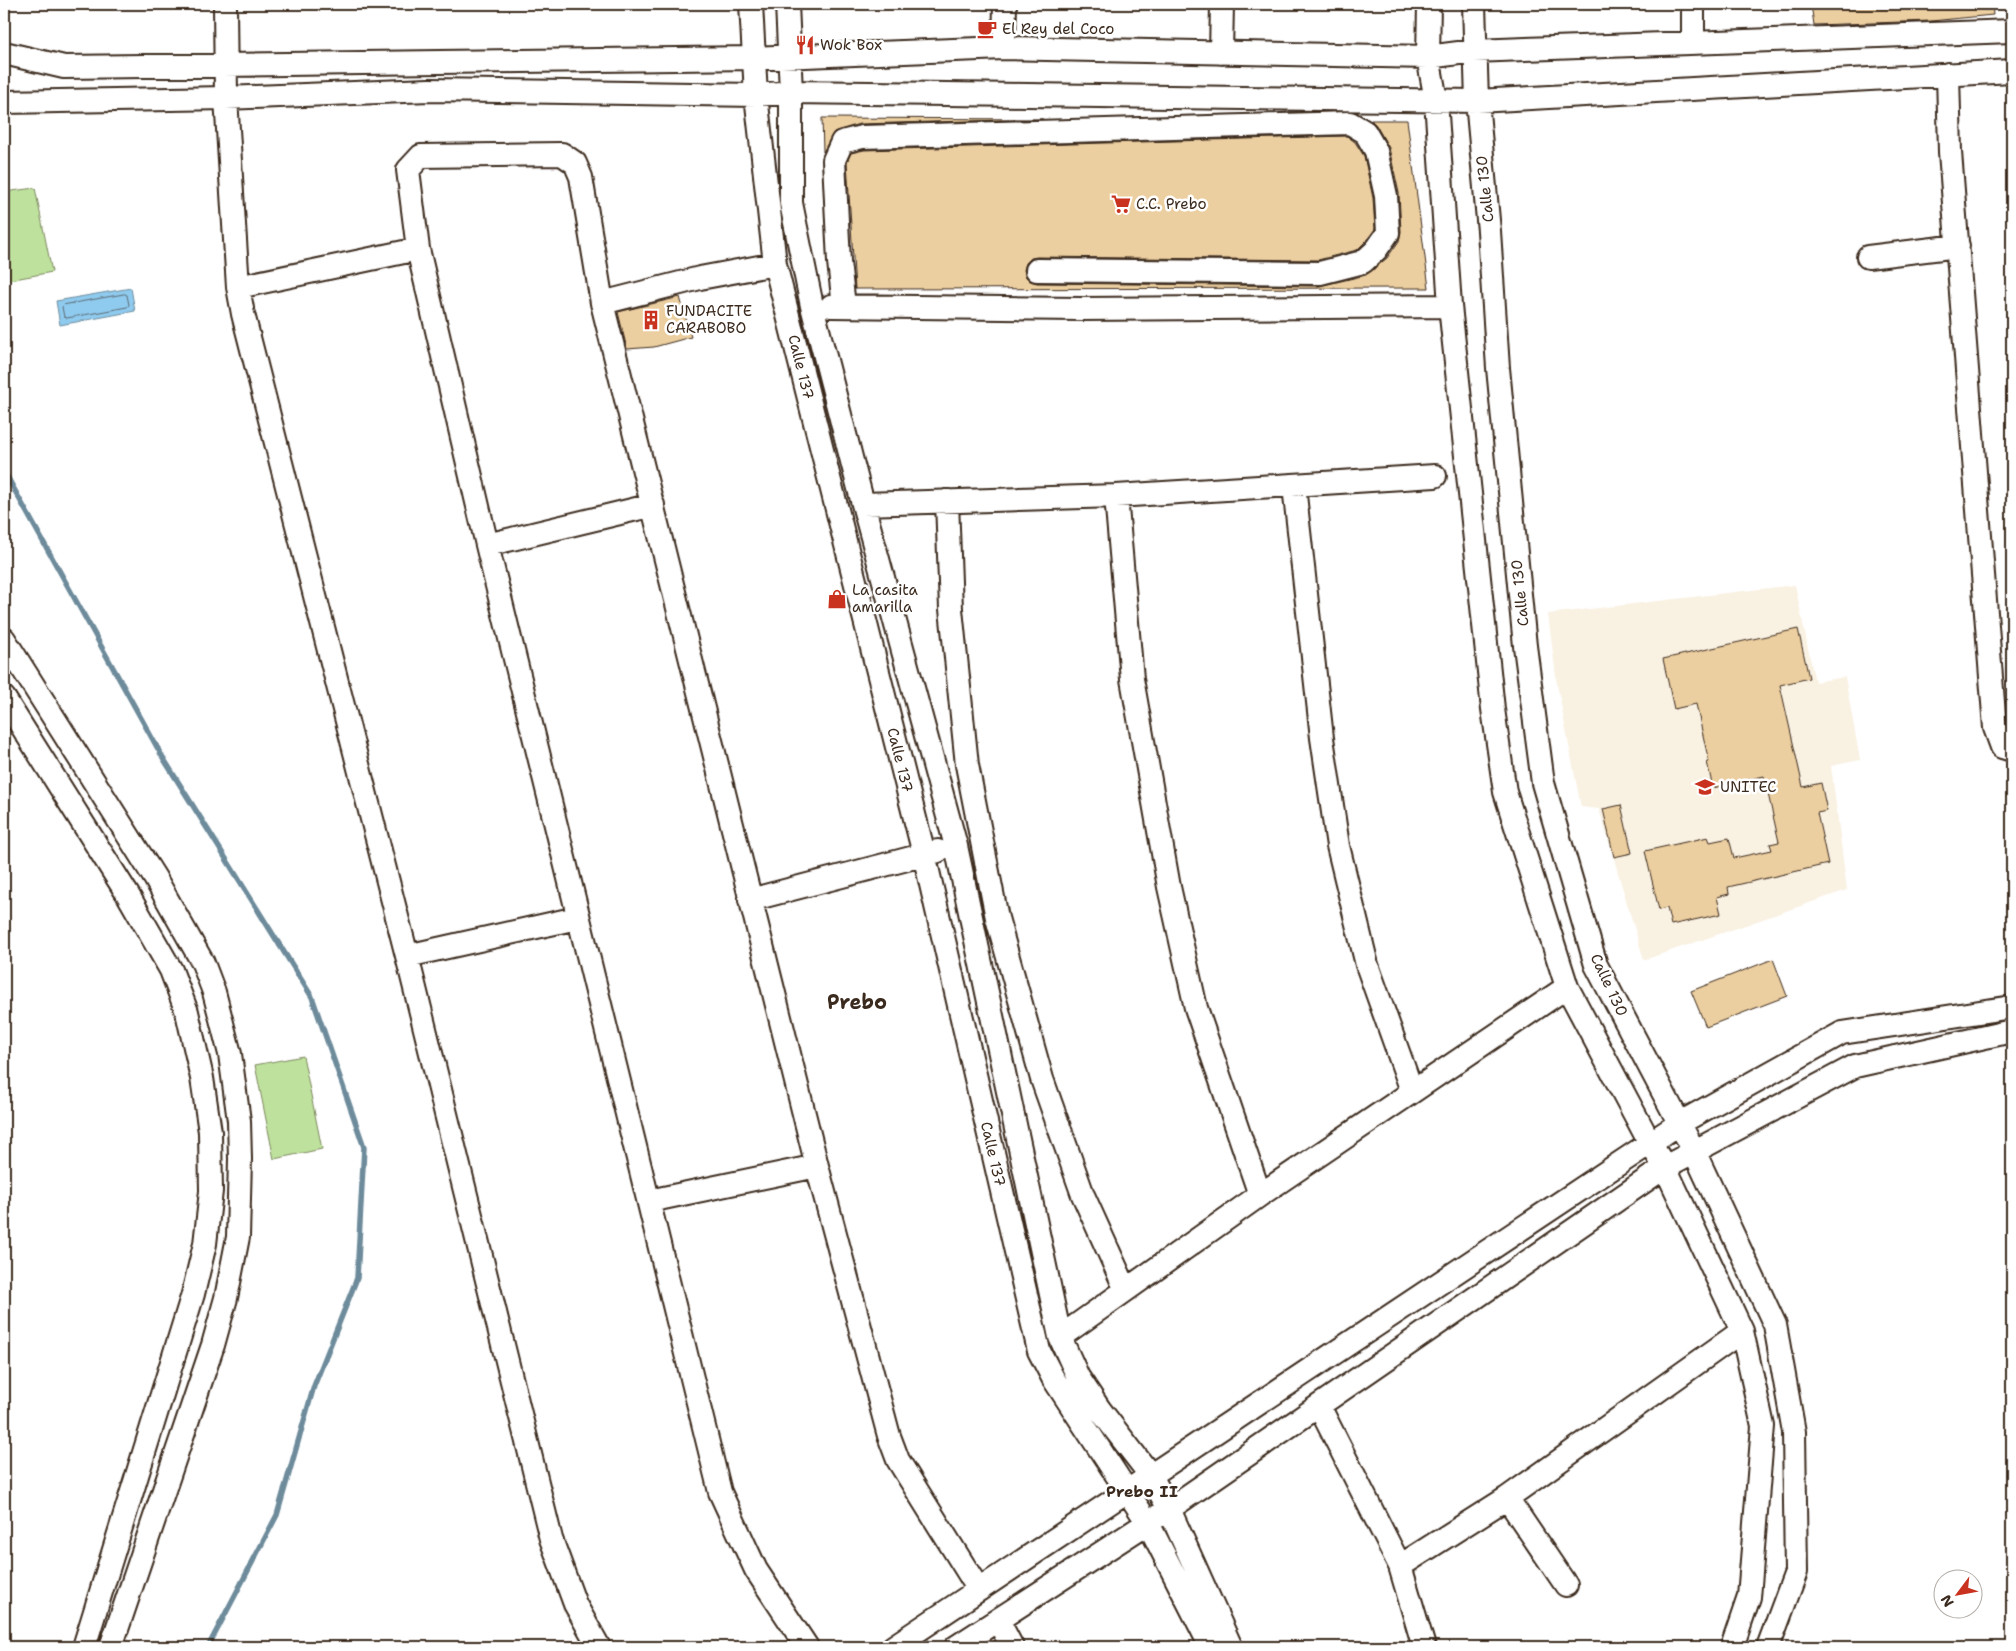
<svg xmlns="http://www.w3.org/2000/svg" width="2016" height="1651" font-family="'Shantell Sans',sans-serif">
	<rect width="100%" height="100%" fill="#fff"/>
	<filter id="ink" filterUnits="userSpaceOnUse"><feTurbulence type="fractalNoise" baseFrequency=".02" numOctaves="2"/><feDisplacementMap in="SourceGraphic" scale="10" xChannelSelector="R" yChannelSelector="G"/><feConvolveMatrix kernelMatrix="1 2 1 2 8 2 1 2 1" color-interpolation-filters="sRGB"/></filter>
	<g filter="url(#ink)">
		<!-- built -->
		<path fill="#f9f1e2" d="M1795,585L1815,682L1845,677L1860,760L1831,766L1847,890L1644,960L1599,809L1581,807L1557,684L1548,614Z"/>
		<!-- green -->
		<path fill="#bee29d" stroke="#7c865e" d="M35,188L52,272L4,281V192Z
			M303,1056L322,1149L274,1159L255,1065Z"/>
		<!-- water -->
		<path fill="#8fcbef" stroke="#6d8b9b" d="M131,288L135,311L60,325L56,301Z"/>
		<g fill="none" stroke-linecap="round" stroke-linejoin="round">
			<!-- shore -->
			<path stroke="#5d6a72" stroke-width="1" d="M125,294L127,295L129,305L127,307L67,318L64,317L62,307L64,305Z"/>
			<!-- stream -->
			<path stroke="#6d8b9b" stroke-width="5.5" d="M4,471L162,756L312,997L364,1147L357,1278L314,1386L277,1515L208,1647"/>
		</g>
		<!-- building -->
		<path fill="#eccfa0" stroke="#3b2a1e" d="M1811,4H1992L1993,15L1931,21L1814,25Z
			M822,118L1043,119L859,124L834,132L823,152Z
			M1371,120H1407L1429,288L855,289L847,162L851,153L864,150L1347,136L1355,142L1364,156L1373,198L1375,229L1366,241L1357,250L1318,260L1037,257L1031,258L1026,263L1024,270L1026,277L1030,281L1037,283L1320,286L1366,275L1387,258L1399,241L1401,232L1399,193L1389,148L1376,125Z
			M680,297L691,337L654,347L627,349L618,312Z
			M1798,629L1809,678L1780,685L1803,787L1821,783L1827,811L1817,813L1828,864L1728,887L1729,894L1717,897L1721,914L1671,925L1667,908L1659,910L1645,851L1708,837L1710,842L1729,838L1734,858L1772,850L1770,844L1779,842L1764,776L1713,788L1707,762H1709L1696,704L1674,709L1663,659Z
			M1621,805L1632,853L1614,857L1603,809Z
			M1773,959L1787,996L1706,1027L1691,991Z"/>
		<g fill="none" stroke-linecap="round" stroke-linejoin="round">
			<defs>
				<path id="minor" d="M225,4L226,98L238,287L243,314L407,956L551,1539L575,1604L599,1647
					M751,4L756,95L775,264L924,854L1039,1351L1053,1378L1148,1523L1211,1647
					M787,4L791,92V203L812,306L863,504L956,846L1060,1337L1078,1377L1100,1410L1151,1476L1169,1509L1231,1647
					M1429,4L1428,57L1436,100L1450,306L1493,709L1505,792L1567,987L1650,1143L1665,1167L1742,1331L1763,1426L1749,1597L1732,1647
					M1474,4L1477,101L1489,231L1498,368L1525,646L1543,783L1596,965L1694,1151L1775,1325L1794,1432L1796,1572L1768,1647
					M1693,4V43
					M1004,48L1005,4
					M4,53L64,67L753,58L1004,48L1428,57L1474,51L2012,31
					M1221,53L1222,4
					M1948,74L1950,152L1995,728L2002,747L2012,750
					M4,102L226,98L429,90L756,95L791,92L1477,101L2012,71
					M1868,257L1958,246
					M238,287L418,249
					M602,303L700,278L775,264
					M831,306L1081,309L1450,306
					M844,306L839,262L834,160L842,142L862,137L1350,123L1365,132L1376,151L1386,196L1388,233L1376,250L1363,262L1320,273L1037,270
					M1294,486L1322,738L1338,846L1367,965L1412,1091
					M1116,496L1132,679L1169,887L1196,1008L1260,1195
					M947,501L951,609L967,765L997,918L1042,1079L1083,1195L1126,1290
					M863,504L1116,496L1435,476
					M487,545L653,505
					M4,639L155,878L203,963L214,992L230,1054L239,1121L240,1159L238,1237L226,1298L213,1345L111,1647
					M4,698L128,895L171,970L187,1012L202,1078L210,1132L211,1191L205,1244L193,1294L84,1647
					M750,900L938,851
					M407,956L577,918
					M649,1201L817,1166
					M1060,1337L1260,1195L1567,987
					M1319,1406L1400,1566L1424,1647
					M1507,1498L1566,1585
					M1400,1566L1507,1498L1742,1331
					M998,1620L1012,1647
					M807,1647L756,1570L720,1492L487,545L418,249L408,170L421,156L562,154L575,163L581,177L602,303L817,1166L889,1436L898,1460L979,1590
					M893,1647L1680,1123L1842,1033L2012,1007
					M956,1647L1169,1509L1665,1167L1855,1066L2012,1031"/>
			</defs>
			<!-- minor casing -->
			<use href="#minor" stroke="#3b2a1e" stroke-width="26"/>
			<!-- minor -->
			<use href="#minor" stroke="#fff" stroke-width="22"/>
		</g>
	</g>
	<!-- icons -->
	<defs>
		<symbol id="cafe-bare" viewBox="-9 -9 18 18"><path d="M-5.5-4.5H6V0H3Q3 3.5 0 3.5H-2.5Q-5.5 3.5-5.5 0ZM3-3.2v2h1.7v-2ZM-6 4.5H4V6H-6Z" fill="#c8321e" stroke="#fff" stroke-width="2.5" paint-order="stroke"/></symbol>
		<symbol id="restaurant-bare" viewBox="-9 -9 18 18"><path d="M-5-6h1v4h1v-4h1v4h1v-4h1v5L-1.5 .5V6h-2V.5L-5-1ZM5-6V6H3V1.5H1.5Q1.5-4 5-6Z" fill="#c8321e" stroke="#fff" stroke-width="2.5" paint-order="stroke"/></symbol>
		<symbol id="supermarket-bare" viewBox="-9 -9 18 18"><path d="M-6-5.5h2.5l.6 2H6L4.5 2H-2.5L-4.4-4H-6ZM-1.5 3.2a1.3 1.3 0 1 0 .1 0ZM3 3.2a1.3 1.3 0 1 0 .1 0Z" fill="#c8321e" stroke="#fff" stroke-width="2.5" paint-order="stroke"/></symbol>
		<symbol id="building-bare" viewBox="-9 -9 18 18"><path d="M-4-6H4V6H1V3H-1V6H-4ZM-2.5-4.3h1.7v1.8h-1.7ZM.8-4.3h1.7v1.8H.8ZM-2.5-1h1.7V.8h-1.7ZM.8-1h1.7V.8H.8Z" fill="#c8321e" stroke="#fff" stroke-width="2.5" paint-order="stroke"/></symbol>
		<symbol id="shop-bare" viewBox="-9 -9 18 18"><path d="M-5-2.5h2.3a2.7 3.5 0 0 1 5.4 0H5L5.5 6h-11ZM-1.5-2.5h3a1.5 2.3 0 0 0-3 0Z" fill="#c8321e" stroke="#fff" stroke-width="2.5" paint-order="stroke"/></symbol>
		<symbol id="university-bare" viewBox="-9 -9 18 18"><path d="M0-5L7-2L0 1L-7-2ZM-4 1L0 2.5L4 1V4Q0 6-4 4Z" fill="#c8321e" stroke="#fff" stroke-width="2.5" paint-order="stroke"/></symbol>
	</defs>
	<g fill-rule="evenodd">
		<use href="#cafe-bare" x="973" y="15" width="28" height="28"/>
		<use href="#restaurant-bare" x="791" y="31" width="28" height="28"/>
		<use href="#supermarket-bare" x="1107" y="190" width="28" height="28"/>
		<use href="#building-bare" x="637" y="306" width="28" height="28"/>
		<use href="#shop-bare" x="823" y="585" width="28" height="28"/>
		<use href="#university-bare" x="1691" y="773" width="28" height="28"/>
	</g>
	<g text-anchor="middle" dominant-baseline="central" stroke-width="5" stroke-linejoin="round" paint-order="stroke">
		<!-- poi labels -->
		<g font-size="15" fill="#3b2a1e" stroke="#fff" text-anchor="start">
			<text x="1002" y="29">El Rey del Coco</text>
			<text x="820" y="45">Wok Box</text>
			<text x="1136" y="204">C.C. Prebo</text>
			<text x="666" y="311">FUNDACITE<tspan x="666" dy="17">CARABOBO</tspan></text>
			<text x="852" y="590">La casita<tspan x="852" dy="17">amarilla</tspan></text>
			<text x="1720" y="787">UNITEC</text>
		</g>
		<!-- street labels -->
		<g font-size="15" fill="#3b2a1e" stroke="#fff">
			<text transform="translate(1485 189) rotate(-96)">Calle 130</text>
			<text transform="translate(801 367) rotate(76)">Calle 137</text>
			<text transform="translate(1520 593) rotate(-96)">Calle 130</text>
			<text transform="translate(900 760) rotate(76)">Calle 137</text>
			<text transform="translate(1609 985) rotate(65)">Calle 130</text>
			<text transform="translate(993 1154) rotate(77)">Calle 137</text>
		</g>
		<!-- neighbourhood labels -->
		<g font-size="16" font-weight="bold" fill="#3b2a1e" stroke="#fff">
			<text x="1142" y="1491">Prebo II</text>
		</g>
		<!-- district labels -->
		<g font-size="20" font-weight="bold" fill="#3b2a1e" stroke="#fff">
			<text x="857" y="1002">Prebo</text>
		</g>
	</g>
	<!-- margin -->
	<rect width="2016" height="1651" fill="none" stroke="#fff" stroke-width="20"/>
	<rect x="10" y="10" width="1996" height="1631" fill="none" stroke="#3b2a1e" stroke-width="2" filter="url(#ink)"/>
	<!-- north arrow -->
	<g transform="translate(1958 1594) rotate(238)"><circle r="24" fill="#ffffff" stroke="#b1aaa5"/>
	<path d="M0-4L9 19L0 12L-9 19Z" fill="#c8321e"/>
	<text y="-8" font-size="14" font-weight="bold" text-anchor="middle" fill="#3b2a1e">N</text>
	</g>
</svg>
